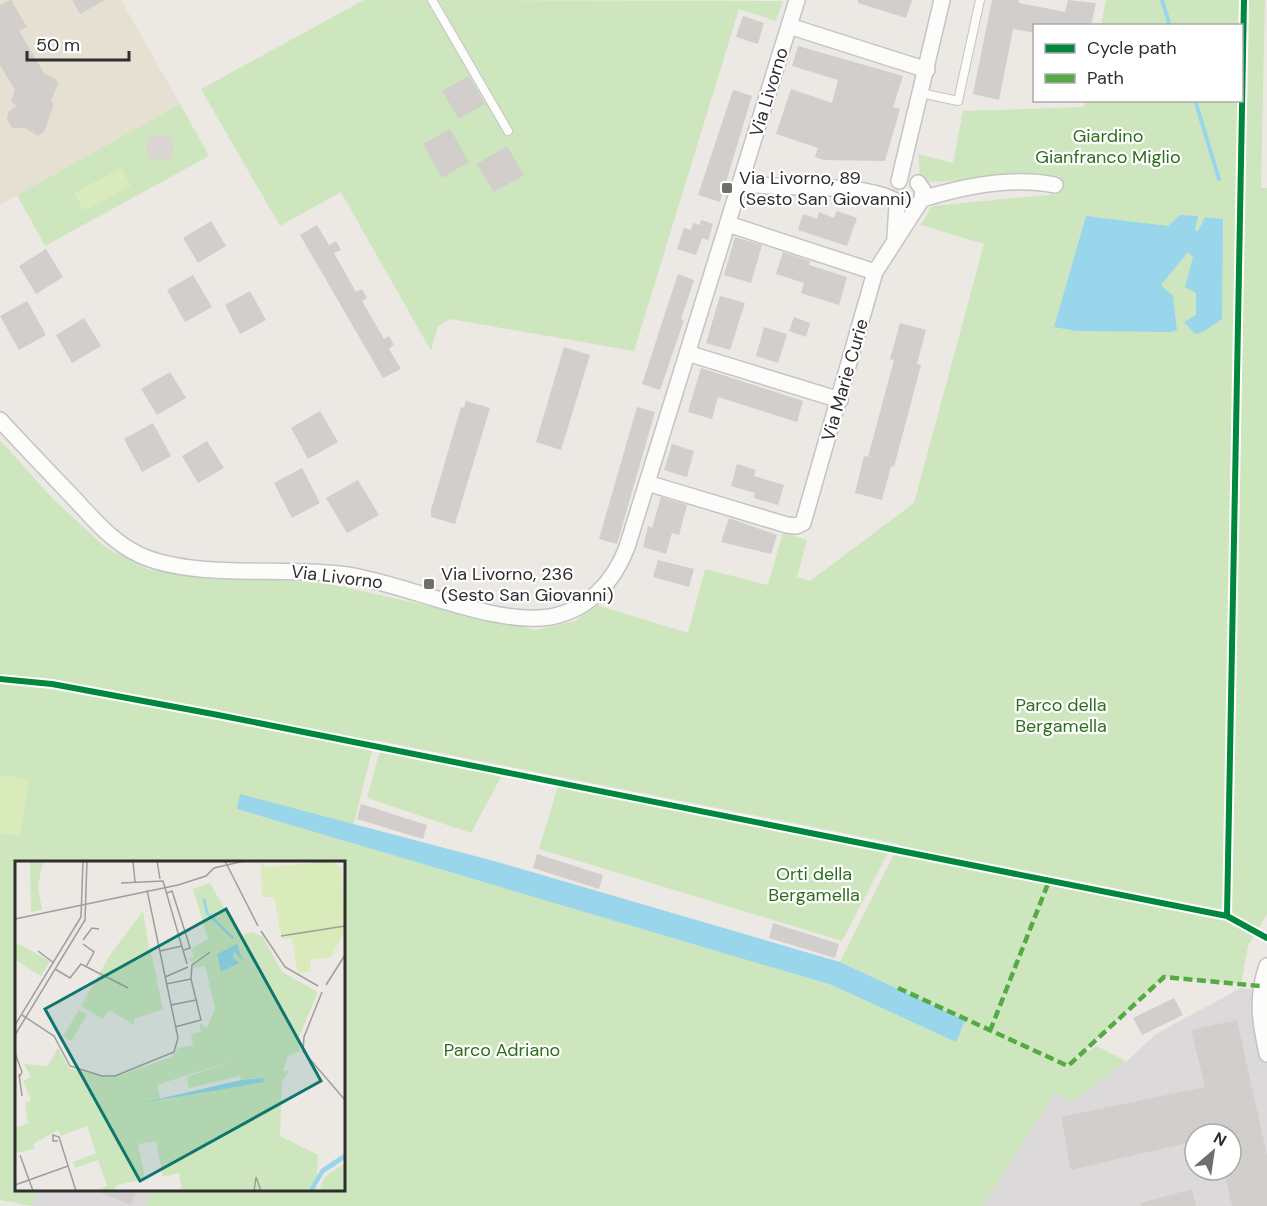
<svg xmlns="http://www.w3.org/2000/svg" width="1267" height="1206" font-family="'DM Sans',sans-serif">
	<rect width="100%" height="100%" fill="#ece8e4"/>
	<!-- industrial -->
	<path fill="#dcd9db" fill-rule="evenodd" d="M1241,988L1267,992V1206H983L1055,1093L1126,1062L1156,1034ZM1195,1134H1231V1170H1195Z
		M37,1190H152L146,1206H32Z"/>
	<!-- education -->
	<path fill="#e6e0d3" d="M0,0H121L180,104L0,205Z"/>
	<!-- green -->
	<path fill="#cee6be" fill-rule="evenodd" d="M364,0L783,1L776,21L739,9L634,351L450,319L438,326L431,351L341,192L280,226L201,89Z
		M1106,0H1265L1261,188H1267V914L1248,946L1241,984L1164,977L1073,1061L1097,1046L1126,1061L1072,1103L1055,1093L983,1206H146L152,1190H344V862H16V1190H37L32,1206L0,1200V440L53,499L105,547L150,570L331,584L535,630L575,621L597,605L688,633L705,569L768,585L783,532L807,540L797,577L810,581L914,503L984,244L921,225L932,206L1059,194L1060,176L928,182L920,176L918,154L953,163L963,111L1084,107L1085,100H1242V26L1101,25ZM375,740L899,844L840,962L955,1015L349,842Z
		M180,104L209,156L45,246L17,195Z
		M380,750L502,775L471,833L367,798Z
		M558,786L888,853L842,941L539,849Z"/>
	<!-- pitch -->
	<path fill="#d9eabb" d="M121,168L131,186L84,211L74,193Z
		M0,775L29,779L20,836L0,833Z"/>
	<!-- plaza -->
	<path fill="#dad6d2" d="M146 148a14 14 0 1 1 28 0a14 14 0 1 1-28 0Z"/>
	<!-- water -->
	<path fill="#99d6ec" d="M1180,215L1198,216L1195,230L1198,231L1205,217L1223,219L1222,319L1203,332L1195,334L1184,322L1196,315V293L1185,287L1193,257L1188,252L1161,285L1173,296L1177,330L1172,332L1076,331L1054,327L1086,216L1168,226Z
		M240,794L494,861L840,962L965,1020L956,1042L832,985L237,809Z"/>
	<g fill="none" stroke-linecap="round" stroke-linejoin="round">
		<!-- stream -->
		<path stroke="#99d6ec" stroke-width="4" d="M1162,0L1170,26
			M1195,100L1219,179"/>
	</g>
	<!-- building -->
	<path fill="#d1cecb" d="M11,0L27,27L19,31L44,73L56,79L58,84L51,101L54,104L44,132L38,136L25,128H12L7,120L8,112L16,106L11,101L15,90L0,65V5Z
		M72,0H105L80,14Z
		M858,0H912L906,18L858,3Z
		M992,0H1019V3L1065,12L1068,0L1096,3L1091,26H1035V33L1013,29L999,100L973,94Z
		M743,16L764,23L758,44L736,37Z
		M798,46L903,76L893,107L900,109L885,161L824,160L815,157L818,148L776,134L791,89L832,103L838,80L792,66Z
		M469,76L485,104L459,119L442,91Z
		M733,90L752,96L720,202L698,195Z
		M450,129L469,162L442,178L423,144Z
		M507,146L524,175L494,192L477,164Z
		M837,211L857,218L847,246L798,230L803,214L817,219L819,212L834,218Z
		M701,220L713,224L708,240L702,238L696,255L677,249L684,228L691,230L693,223L700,225Z
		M211,221L226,246L198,263L183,238Z
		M317,225L329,245L336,241L341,250L334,253L356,292L362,289L367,298L362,301L384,339L389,336L394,345L389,349L401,369L383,378L300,235Z
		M735,237L762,245L751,283L724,275Z
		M46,249L63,277L36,294L19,266Z
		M783,252L810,261L809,265L847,277L839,305L801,293L804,283L776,274Z
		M678,274L694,280L681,319L684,320L660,390L642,384Z
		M193,275L212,307L185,322L167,290Z
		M250,291L266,320L240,334L225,305Z
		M720,296L745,303L730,350L706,343Z
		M27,301L46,335L19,350L0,316Z
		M794,317L810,323L806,337L789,331Z
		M84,318L101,346L72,363L56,335Z
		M900,323L926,330L917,364L921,365L894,467L891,466L882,500L855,493L864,456L868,457L894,360L890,359Z
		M764,327L787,334L778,363L756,356Z
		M564,347L590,355L561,450L536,442Z
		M701,368L803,401L797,422L718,397L712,419L688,412Z
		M170,372L186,398L157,415L141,389Z
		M466,401L490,408L455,524L431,517V510L461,407L464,408Z
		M637,407L655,412L617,544L599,539Z
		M320,411L338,442L308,459L291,428Z
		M153,423L171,456L142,472L124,439Z
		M207,441L224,468L198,483L182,456Z
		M672,444L694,451L687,477L664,470Z
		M737,464L756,470L754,476L784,485L778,505L754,498L755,493L731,486Z
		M302,468L320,503L292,518L274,483Z
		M358,480L379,515L347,533L326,498Z
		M661,497L687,505L679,535L672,533L666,554L643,547L648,526L652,528Z
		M729,518L777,535L771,554L721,542Z
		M658,560L694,569L689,587L653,577Z
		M361,804L427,825L423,839L357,819Z
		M537,854L603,875L599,889L533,868Z
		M773,923L839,944L835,958L769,938Z
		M1174,998L1183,1015L1142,1035L1133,1018Z
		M1237,1020L1267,1155V1206H1232L1224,1170H1231V1134H1195V1141L1071,1170L1061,1117L1205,1087L1191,1030Z
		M1192,1189L1196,1206H1142L1141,1203Z
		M94,1190H137L131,1205Z"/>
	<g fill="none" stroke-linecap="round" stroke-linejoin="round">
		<defs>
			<path id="lane" d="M432,0L508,131
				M921,93L958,101L980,0"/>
			<path id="street" d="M789,26L927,70
				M899,181L942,0
				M740,183C787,191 854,181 894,200
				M922,199C964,186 1012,176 1055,185
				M728,224L875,272
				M895,237L897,205
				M687,353L840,400
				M0,420C23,445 46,469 69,493C90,515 111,542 140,555C194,580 285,566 347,575C407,584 493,626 550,617C588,610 614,582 627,547L797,0
				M647,483L787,525L796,526L803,523L875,272L922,199L923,190L918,183
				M1267,966C1256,998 1260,1021 1267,1054"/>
		</defs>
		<!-- lane casing -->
		<use href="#lane" stroke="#c5c4c5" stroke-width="10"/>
		<!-- street casing -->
		<use href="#street" stroke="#c5c4c5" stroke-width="18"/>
		<!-- lane -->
		<use href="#lane" stroke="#fcfcfb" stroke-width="8"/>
		<!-- street -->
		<use href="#street" stroke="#fcfcfb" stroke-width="15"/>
		<!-- quiet -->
		<path stroke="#54ab44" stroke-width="4.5" stroke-dasharray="9 4.5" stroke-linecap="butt" d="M898,988L1068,1066L1164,977L1260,986
			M990,1031L1049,881"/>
		<defs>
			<path id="cycleway" d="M0,679L52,684L213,714L1227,916L1267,938
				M1227,916L1244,0"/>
		</defs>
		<!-- cycleway casing -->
		<use href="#cycleway" stroke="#fff" stroke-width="10"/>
		<!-- cycleway -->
		<use href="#cycleway" stroke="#00873e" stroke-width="6"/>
	</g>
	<!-- markers -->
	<g fill="#706f6e" stroke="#fff" stroke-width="2">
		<rect x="721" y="182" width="12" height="12" rx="3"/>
		<rect x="423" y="578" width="12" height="12" rx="3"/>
	</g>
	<g text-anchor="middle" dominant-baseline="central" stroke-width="4.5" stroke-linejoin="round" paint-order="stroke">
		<!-- street labels -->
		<g font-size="18" fill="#2e2e2e" stroke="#fff">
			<text transform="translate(769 92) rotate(-73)">Via Livorno</text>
			<text transform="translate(845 380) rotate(-74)">Via Marie Curie</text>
			<text transform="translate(337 577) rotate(7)">Via Livorno</text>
		</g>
		<!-- park labels -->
		<g font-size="18" fill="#2c6e1b" stroke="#fff">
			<text x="1108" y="136">Giardino<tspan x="1108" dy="21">Gianfranco Miglio</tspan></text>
			<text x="1061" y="705">Parco della<tspan x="1061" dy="21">Bergamella</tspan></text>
			<text x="814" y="874">Orti della<tspan x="814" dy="21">Bergamella</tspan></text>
			<text x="502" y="1050">Parco Adriano</text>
		</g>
		<!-- poi labels -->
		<g font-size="18" fill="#2e2e2e" stroke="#fff" text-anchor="start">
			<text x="739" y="178">Via Livorno, 89<tspan x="739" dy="21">(Sesto San Giovanni)</tspan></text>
			<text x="441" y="574">Via Livorno, 236<tspan x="441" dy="21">(Sesto San Giovanni)</tspan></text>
		</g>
	</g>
	<!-- overview -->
	<g transform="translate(15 861)">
		<rect width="330" height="330" fill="#ece8e4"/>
		<path d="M15,0H28L23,25L27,49L16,51ZM195,22L225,75L237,71L248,76L267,111L303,131L283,178L285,190L273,195L268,210H274L267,221L265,275L303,294L301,330H167L164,312L148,316L141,280L123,283L130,318L102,324L97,330H81L92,325L83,299L60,307L58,301L81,292L72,265L46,275L43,269L18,283L20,288L0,292V267L13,262L10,242L16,239L8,220L16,216L9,203L33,205L43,187L54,207L97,217L156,196L163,187L178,184L176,173L186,171L184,162L192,167L200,147L190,105L179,107V104L195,90L177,101L173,98L179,96L176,88L193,78L178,28ZM224,197L172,216L174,227L225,215L226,219L246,217L146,240L142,224ZM128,50L134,87L142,86L136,91L148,148L119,158V164L94,149L88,158L66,145L95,94ZM0,81L35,100L26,115L0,99ZM64,149L72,154L56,180L48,175ZM330,302V330H303L310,316Z" fill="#cee6be" fill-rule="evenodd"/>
		<path d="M316,0L327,7L330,69L316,96L295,99L296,110L283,112L277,77L267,78L259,36H247L246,1L252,6Z" fill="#d9eabb"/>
		<path d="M222,83L228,100L219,90L218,97L224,102L206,111L202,93ZM248,217L249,221L127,242L226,219ZM330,292V298L309,312L298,330H293L306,308Z" fill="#99d6ec"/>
		<path fill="none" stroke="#99d6ec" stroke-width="3" d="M189,38L192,52L218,77"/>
		<path fill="none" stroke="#a09e9b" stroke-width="1.5" d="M118,0L120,21M142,0L145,18M210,0L243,65M106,22L148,20L172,103M152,32L157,30L173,80L175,87L169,89M0,58L163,24L191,15L199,7L229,0M246,70L270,106L303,125M266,75L330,65M68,79L77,67L84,68M68,83L79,91L71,106M23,90L39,102M145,90L167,85M40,108L55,117L66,103L113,127M150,116L173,106M151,123L176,118M311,124L330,94M307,131L289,176L288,190L330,239M156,144L181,139M7,154L39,175L55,205L87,215H100L159,191L163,177L132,29M0,164L66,56L68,0M160,166L186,159L176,118L177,104L195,91M0,174L70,59L72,0M0,192L7,211L4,217M4,213L7,235M43,280H38V274L44,276L61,330M5,294L18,330M0,324L53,305M239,330L241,316L246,330"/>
		<path fill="#0f766e" fill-opacity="0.15" stroke="#0f766e" stroke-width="3" d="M211,48L306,220L125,320L30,148Z"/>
		<rect width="330" height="330" fill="none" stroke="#2e2e2e" stroke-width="3"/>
	</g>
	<!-- legend -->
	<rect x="1033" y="24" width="210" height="78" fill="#ffffff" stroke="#ababab" stroke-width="1.5"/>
	<rect x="1045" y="44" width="30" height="9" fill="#00873e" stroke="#ababab" stroke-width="1.5"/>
	<text x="1087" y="54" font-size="18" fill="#2e2e2e">Cycle path</text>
	<rect x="1045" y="74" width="30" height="9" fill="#54ab44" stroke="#ababab" stroke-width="1.5"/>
	<text x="1087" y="84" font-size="18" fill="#2e2e2e">Path</text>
	<!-- north arrow -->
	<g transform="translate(1213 1152) rotate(29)"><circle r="28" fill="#ffffff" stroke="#ababab" stroke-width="1.5"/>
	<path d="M0-4.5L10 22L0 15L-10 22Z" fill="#706f6e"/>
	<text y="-9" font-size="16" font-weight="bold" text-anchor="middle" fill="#2e2e2e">N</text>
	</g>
	<!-- scale -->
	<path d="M27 51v9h102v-9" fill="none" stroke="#2e2e2e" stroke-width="3"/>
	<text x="36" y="51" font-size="18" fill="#2e2e2e" stroke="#ffffff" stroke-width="4.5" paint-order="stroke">50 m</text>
</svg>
